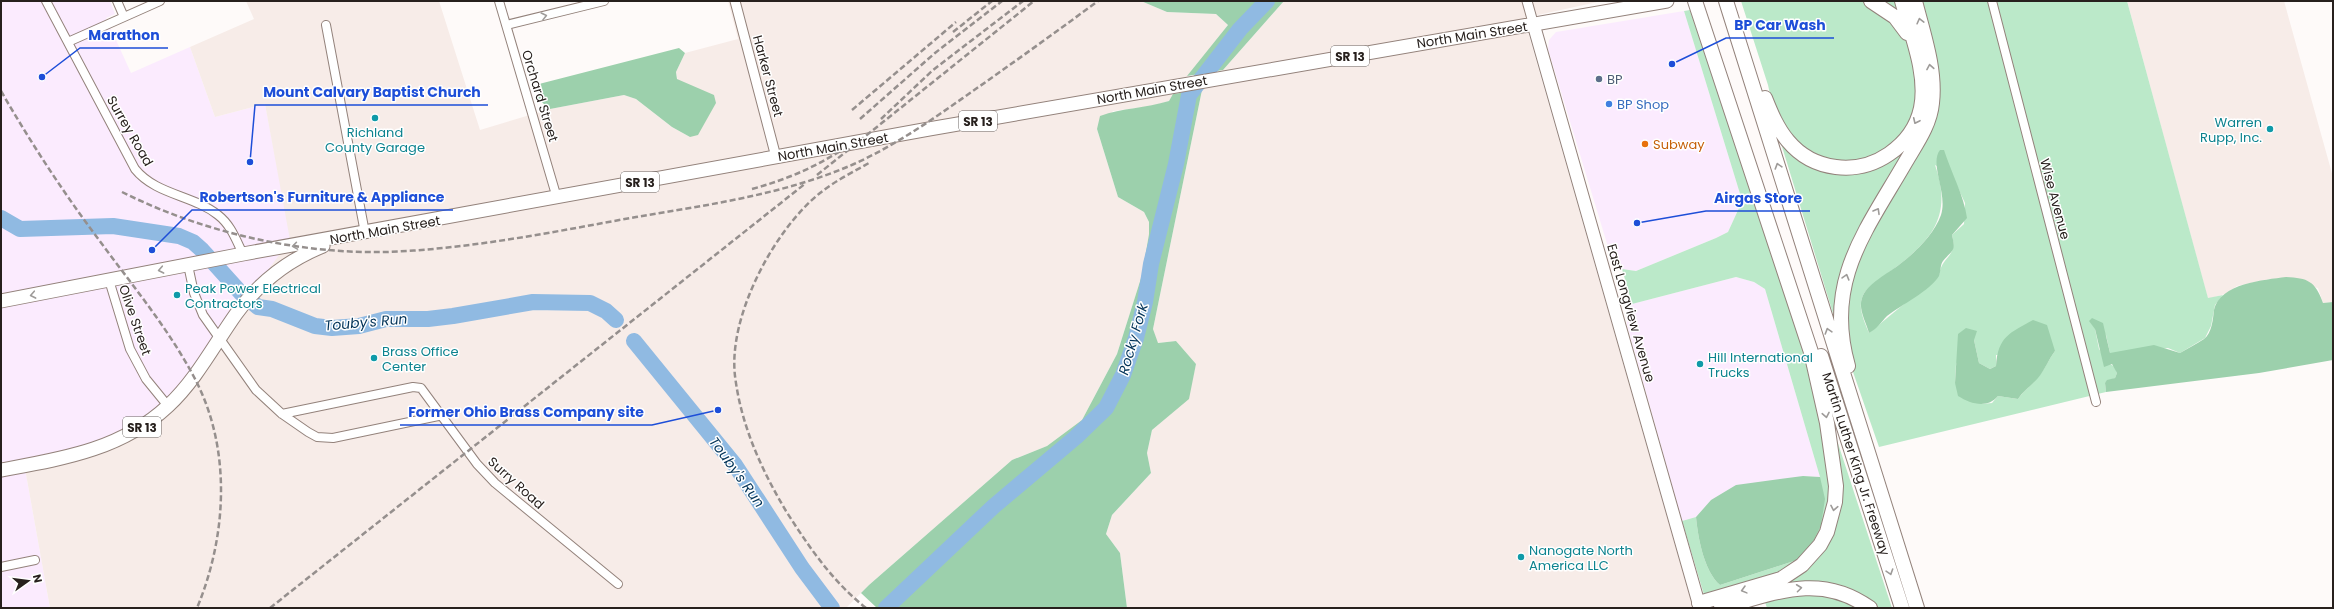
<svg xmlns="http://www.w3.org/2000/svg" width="2334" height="609" font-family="Poppins,sans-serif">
	<rect width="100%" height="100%" fill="#fefaf9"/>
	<!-- commercial -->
	<path fill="#fbebfe" d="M1,1H110L115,14L106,18L131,73L190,47L215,117L265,104L291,240L181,389L143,424L105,444L24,463L50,608H1Z
		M1684,11L1741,197L1739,208L1728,232L1716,238L1636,271L1622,269L1612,260L1548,49L1549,40L1556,32Z
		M1736,277L1754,282L1765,289L1820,477L1803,476L1711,500L1696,517L1682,521L1627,324V309L1632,304Z"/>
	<!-- built -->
	<path fill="#f7ece8" d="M246,1H439L480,130L550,109L624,95L636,99L672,127L690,137L676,72L685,53L738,39L728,1H1141L1167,12L1216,14L1228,25L1169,101L1153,106L1113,111L1097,129L1118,197L1144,212L1149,222V234L1142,275L1117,354L1082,420L1047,446L1012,460L869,585L846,608H50L24,463L75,453L143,424L181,389L290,240L265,104L215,117L190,47L254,19Z
		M1284,1H1602L1524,18L1693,608H1127L1120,553L1106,534L1112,515L1151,473L1147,453L1152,430L1188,399L1196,364L1176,341L1157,343L1153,329L1202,90L1223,70Z
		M2127,1H2284L2333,177V302L2323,303L2318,288L2269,279L2237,286L2225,294L2208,299Z"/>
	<!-- green -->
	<path fill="#bbe9c9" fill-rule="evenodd" d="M1741,1H2127L2208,298L2223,295L2215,305L2211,326L2205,338L2180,353L2168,348L2114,354L2110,353L2106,335L2095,329L2099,349L2110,364L2115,367L2117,373L2115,378L2105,383L2106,392L1879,447L1835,320L1780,140L1768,85ZM1935,165L1952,175L1965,203L1964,224L1952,235C1958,258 1942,255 1939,275L1869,333C1865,323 1858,309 1862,298C1864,289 1876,282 1883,277C1926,245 1955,222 1935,165ZM1974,340L1979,363L1990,369L1996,366V355L2055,351C2049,359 2044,371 2037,378C2031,386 2024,390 2018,399L1998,396L1992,403L1982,404L1955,383L1956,364Z
		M1690,10L1798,333L1806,363L1832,425L1892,608H1767L1764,599L1750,608H1708L1682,521L1696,517C1698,538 1704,571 1720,585L1797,560L1820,477L1765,289L1754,282L1736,277L1632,304L1622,269L1636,271L1716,238L1728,232L1739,208L1741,197L1684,11Z"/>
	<!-- forest -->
	<path fill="#9cd0ac" d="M1141,1H1284L1223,70L1187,76L1228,25L1216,14L1167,12Z
		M679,48L685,53L676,72L677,79L714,95L716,103L698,135L690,137L672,127L636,99L624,95L550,109L538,99L539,84Z
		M1202,90L1153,329L1158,343L1176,341L1196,364L1189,399L1152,430L1147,453L1151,473L1112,515L1106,534L1120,553L1127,608H877L861,593L869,585L1012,460L1047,446L1082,420L1117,354L1142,275L1149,234V222L1144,212L1118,197L1097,129L1100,116C1122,108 1146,108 1169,101L1173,94Z
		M1940,150H1944C1951,172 1964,196 1967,218L1952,235C1956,252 1953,249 1943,261C1940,265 1941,271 1939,276C1930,291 1901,305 1887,316C1881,322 1877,329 1869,333C1866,322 1858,309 1862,298C1866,284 1889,273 1900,264C1916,252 1934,234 1941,215C1948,193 1929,164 1940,150Z
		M2286,277C2308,278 2315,281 2323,303L2333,302V360L2259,373L2106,392L2105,383L2107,380L2115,378L2117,373L2112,364L2104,367L2095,329L2089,321L2092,318L2103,323L2110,353L2154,345L2180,353C2188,348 2197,344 2204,339C2212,333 2213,319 2214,310C2220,283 2264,280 2286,277Z
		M2033,320L2047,325L2055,351C2049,359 2044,371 2038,378C2031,386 2024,390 2018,399L1998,396C1987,409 1971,404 1958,396L1955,383L1958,334L1966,328L1977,331L1974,340L1979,363L1990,369L1996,366C1998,336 2010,333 2033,320Z
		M1803,476L1820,477L1825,499L1821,525L1811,546L1797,560L1720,585C1704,571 1698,538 1696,517L1711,500L1736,485Z"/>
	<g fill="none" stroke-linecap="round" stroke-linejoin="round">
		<!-- river -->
		<path stroke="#90bae2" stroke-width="16" d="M1,218L20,229L113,226L179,236L193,242L202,250L240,292L258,307L272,309L315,326L332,328L359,326L386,319H428L453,316L533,302L590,303L606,311L616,320
			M634,341L735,465L802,568L832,608
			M886,608L994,506L1076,437L1106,408L1123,375L1136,338L1145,302L1151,264L1176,164L1189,95L1240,29L1267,1"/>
		<defs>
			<path id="minor" d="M46,1L135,169C156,195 193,195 218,215C231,225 236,240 243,254
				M117,1L124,17
				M499,1L557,198
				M1992,1L2096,402
				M326,25L365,233
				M506,25L604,1
				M68,42L160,1
				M188,265L194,293L203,315L256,390L282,414L308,432L317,437L333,438L443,415
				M109,280L130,349L146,379L168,406
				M282,414L413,387L421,388L477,464L495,483L618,584
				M1,567L35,560"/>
			<path id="tertiary" d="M735,1L776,157
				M1527,1L1534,26"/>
			<path id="primary" d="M1534,26L1700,608"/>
			<path id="trunk" d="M1,301L243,254L929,129L1667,1
				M1,470C61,459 121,450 168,406C196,380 214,345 236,314C258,284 288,260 323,246"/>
			<path id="motorway" d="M1695,1L1811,352L1827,423L1836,486L1835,502L1827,532L1820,545L1802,565L1781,579L1699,603
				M1726,1L1917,608
				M1871,1L1895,17L1907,33
				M1765,98C1771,113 1777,128 1788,141C1813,171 1857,176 1889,154C1905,143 1917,127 1921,108C1928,74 1911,34 1902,1
				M1821,356L1902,608
				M1848,366C1824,282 1865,232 1905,163C1916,144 1930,125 1932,103C1936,69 1923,33 1915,1
				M1721,608C1774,593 1820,572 1870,608"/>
		</defs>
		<!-- minor casing -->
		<use href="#minor" stroke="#93827b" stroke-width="10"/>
		<!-- tertiary casing -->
		<use href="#tertiary" stroke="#93827b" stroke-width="11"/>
		<!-- primary casing -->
		<use href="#primary" stroke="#93827b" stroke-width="14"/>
		<!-- trunk casing -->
		<use href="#trunk" stroke="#93827b" stroke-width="15"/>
		<!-- motorway casing -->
		<use href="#motorway" stroke="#93827b" stroke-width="16"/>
		<!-- minor -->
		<use href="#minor" stroke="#fff" stroke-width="8"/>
		<!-- tertiary -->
		<use href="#tertiary" stroke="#fff" stroke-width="9"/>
		<!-- primary -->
		<use href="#primary" stroke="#fff" stroke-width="12"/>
		<!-- trunk -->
		<use href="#trunk" stroke="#fff" stroke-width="13"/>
		<!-- motorway -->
		<use href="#motorway" stroke="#fff" stroke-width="14"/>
		<!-- rail -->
		<path stroke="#958f8d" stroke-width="2.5" stroke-dasharray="6 3" stroke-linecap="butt" d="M953,32L992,1
			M1,91C31,143 63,192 99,240C132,285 168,328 194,377C232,448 227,536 197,608
			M852,110L956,22
			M860,119L935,53L1002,1
			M881,119L933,70L1023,1
			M817,175L1034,1
			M752,189C785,180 814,168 843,149
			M122,192C202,232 297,254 386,252C470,249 553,232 636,217C708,205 786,194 854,164C896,145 933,119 970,93C1013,63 1056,32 1098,1
			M270,608L806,183
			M866,608C832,581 809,547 786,511C761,469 741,425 735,376C728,316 774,230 820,193C835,181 853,172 869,163"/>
	</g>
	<!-- one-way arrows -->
	<defs><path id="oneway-chevron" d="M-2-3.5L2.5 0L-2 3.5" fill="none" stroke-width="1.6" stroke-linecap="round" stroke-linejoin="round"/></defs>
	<g stroke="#9e9b99">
		<use href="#oneway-chevron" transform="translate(544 16) rotate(-14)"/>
		<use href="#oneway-chevron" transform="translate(1920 21) rotate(-104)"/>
		<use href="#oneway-chevron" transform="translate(1930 67) rotate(-100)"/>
		<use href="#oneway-chevron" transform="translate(1916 121) rotate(115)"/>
		<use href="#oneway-chevron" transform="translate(1778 166) rotate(-107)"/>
		<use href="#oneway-chevron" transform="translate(1877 211) rotate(-60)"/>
		<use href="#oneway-chevron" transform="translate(295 246) rotate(171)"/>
		<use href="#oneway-chevron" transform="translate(161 270) rotate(169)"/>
		<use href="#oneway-chevron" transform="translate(1846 277) rotate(-74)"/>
		<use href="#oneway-chevron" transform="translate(33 295) rotate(169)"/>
		<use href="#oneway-chevron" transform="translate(1828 331) rotate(-107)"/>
		<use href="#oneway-chevron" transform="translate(1826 415) rotate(79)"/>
		<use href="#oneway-chevron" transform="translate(1834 508) rotate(101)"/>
		<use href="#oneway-chevron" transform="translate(1890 572) rotate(72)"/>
		<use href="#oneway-chevron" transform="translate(1799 588) rotate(-7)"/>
		<use href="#oneway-chevron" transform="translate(1744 590) rotate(165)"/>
	</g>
	<!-- markers -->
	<circle fill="#5c6f8a" stroke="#fff" stroke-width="1.5" cx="1599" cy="79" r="4"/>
	<circle fill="#3f7fe0" stroke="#fff" stroke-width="1.5" cx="1609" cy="104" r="4"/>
	<g fill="#0f9aa8" stroke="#fff" stroke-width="1.5">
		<circle cx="375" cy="118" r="4"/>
		<circle cx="2270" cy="129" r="4"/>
		<circle cx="177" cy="295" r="4"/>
		<circle cx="374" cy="358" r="4"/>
		<circle cx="1700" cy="364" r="4"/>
		<circle cx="1521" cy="557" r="4"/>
	</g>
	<circle fill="#e8710a" stroke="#fff" stroke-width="1.5" cx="1645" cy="144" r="4"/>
	<g text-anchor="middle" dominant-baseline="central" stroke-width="3" stroke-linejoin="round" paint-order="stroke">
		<!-- shield labels -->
		<g fill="#fff" stroke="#686361" stroke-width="1">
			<rect x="1331" y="46" width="38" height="20" rx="3"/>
			<rect x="959" y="111" width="38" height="20" rx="3"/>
			<rect x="621" y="172" width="38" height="20" rx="3"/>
			<rect x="123" y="417" width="38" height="20" rx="3"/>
		</g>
		<g font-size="12" font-weight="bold" fill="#27201d">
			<text x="1350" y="56">SR 13</text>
			<text x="978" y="121">SR 13</text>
			<text x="640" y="182">SR 13</text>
			<text x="142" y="427">SR 13</text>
		</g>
		<!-- street labels -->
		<g font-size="13" fill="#27201d" stroke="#fff">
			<text transform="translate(1472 35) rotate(-9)">North Main Street</text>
			<text transform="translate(768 76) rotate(75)">Harker Street</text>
			<text transform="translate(1152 90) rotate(-10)">North Main Street</text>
			<text transform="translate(540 96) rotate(73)">Orchard Street</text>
			<text transform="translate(130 131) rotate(60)">Surrey Road</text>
			<text transform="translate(833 147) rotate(-10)">North Main Street</text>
			<text transform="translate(2055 199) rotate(75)">Wise Avenue</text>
			<text transform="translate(385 230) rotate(-10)">North Main Street</text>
			<text transform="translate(1631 313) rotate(74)">East Longview Avenue</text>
			<text transform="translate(135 320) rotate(71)">Olive Street</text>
			<text transform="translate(1856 464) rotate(72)">Martin Luther King Jr. Freeway</text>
			<text transform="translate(516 483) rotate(42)">Surry Road</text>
		</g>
		<!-- service labels -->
		<g font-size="13" fill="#4e5e75" stroke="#fff" text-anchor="start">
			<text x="1607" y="79">BP</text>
		</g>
		<!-- shop labels -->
		<g font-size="13" fill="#366cbe" stroke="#fff" text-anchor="start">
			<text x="1617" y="104">BP Shop</text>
		</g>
		<!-- culture labels -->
		<g font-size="13" fill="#0d838f" stroke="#fff" text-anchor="start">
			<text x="2262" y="122" text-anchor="end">Warren<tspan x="2262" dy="15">Rupp, Inc.</tspan></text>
			<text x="375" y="132" text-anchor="middle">Richland<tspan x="375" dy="15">County Garage</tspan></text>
			<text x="185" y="288">Peak Power Electrical<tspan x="185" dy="15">Contractors</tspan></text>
			<text x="382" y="351">Brass Office<tspan x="382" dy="15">Center</tspan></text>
			<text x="1708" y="357">Hill International<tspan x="1708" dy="15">Trucks</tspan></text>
			<text x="1529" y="550">Nanogate North<tspan x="1529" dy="15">America LLC</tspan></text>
		</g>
		<!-- food labels -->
		<g font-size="13" fill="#c56008" stroke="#fff" text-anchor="start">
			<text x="1653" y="144">Subway</text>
		</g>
		<!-- water labels -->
		<g font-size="14" font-style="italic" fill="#023358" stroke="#fff">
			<text transform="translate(366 322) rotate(-5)">Touby's Run</text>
			<text transform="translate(1133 339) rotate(-74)">Rocky Fork</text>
			<text transform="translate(737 472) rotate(54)">Touby's Run</text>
		</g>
	</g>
	<!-- callouts -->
	<path fill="none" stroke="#1d4ed8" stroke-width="1.5" d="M1672 64L1726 38H1834M42 77L80 48H168M250 162L255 105H488M152 250L192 210H453M1637 223L1706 211H1810M718 410L652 425H400"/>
	<g fill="#1d4ed8" stroke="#fff" stroke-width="1.5">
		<circle cx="1672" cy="64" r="4"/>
		<circle cx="42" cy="77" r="4"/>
		<circle cx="250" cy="162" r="4"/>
		<circle cx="152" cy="250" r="4"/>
		<circle cx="1637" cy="223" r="4"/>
		<circle cx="718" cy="410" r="4"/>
	</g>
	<g font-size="14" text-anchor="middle" font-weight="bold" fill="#1d4ed8" stroke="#fff" stroke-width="3" stroke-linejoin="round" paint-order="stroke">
		<text x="1780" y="30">BP Car Wash</text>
		<text x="124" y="40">Marathon</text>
		<text x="372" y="97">Mount Calvary Baptist Church</text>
		<text x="322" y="202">Robertson's Furniture &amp; Appliance</text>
		<text x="1758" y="203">Airgas Store</text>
		<text x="526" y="417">Former Ohio Brass Company site</text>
	</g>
	<!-- border -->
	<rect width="2334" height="609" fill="none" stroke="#27201d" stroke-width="4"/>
	<!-- north arrow -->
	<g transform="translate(28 581) rotate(76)" stroke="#ffffff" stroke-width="3" paint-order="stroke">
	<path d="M0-3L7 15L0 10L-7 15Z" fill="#27201d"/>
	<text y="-6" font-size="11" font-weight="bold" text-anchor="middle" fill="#27201d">N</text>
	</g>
</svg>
